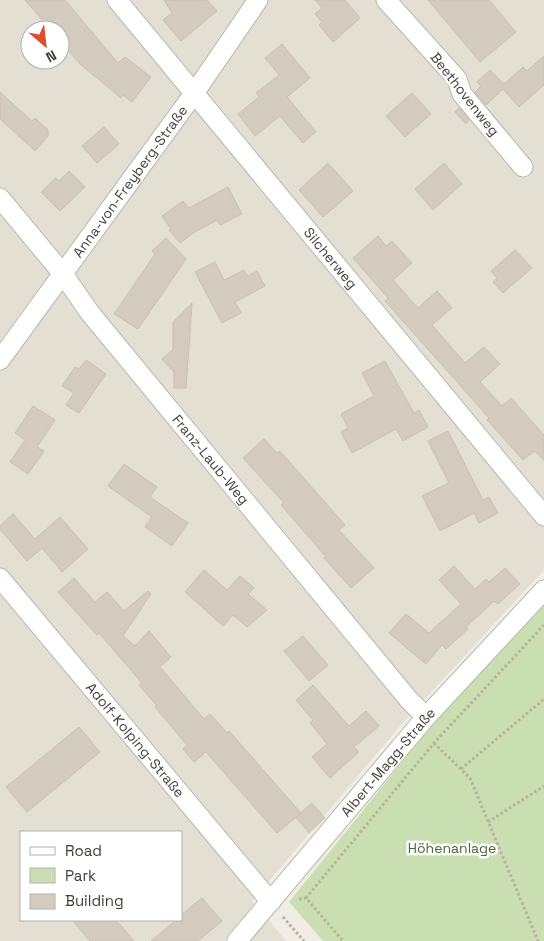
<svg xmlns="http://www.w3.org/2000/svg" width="544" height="941" font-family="'Space Grotesk',sans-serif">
	<rect width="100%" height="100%" fill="#f0ede4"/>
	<!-- residential -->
	<path fill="#e3dfd3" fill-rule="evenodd" d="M0,0H544V570L401,725L252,901L286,941H0ZM30,30H60V60H30ZM21,832H181V920H21Z"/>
	<!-- green -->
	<path fill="#c9dfb2" d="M544,600V941H323L289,902L428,730Z"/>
	<!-- building -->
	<path fill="#d3cbbe" stroke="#cac0af" d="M25,0H65L118,63L125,57L151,77L132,102L123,95L121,98L81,65L60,41V30H51Z
		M164,0H207L217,11L181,41L163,20L172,13Z
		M315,0H345L360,18L333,42L319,25L322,22L315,14L322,8Z
		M428,0H489L516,32L480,62Z
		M282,44L310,78L287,97L316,132L303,143L280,116L255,136L238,114L259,97L256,93L279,75L265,58Z
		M544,56V85L519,107L503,89L486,105L475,92L481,86L477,82L490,70L504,84L523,67L527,71Z
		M0,92L32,121L35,118L48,130V136L35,151L0,119Z
		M412,93L431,114L405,137L386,116Z
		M459,108L469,120L466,124L455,112Z
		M104,127L119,144L97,163L82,146Z
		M328,163L353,191L323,217L299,190Z
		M444,163L462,184L433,210L415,189Z
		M69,171L85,187L60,211L41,192L56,178L59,181Z
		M228,187L242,214L220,225L217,220L193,233L180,243L169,230L171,229L162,216L183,201L189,208Z
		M378,236L386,246L392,241L412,263L393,280L418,308L437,291L452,308L432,325L465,363L484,347L500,364L480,382L502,406L511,398L544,435V461L535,451L523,460L487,420L489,418L385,301L388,298L353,258Z
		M166,238L186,259L138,329L114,314L155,254L152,251Z
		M515,250L532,268L503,293L493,282L497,278L491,271Z
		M215,262L224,280L244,270L247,276L257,271L265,286L235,302L241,313L222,323L195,272Z
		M192,303L186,388H174V372L162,359L173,350V322Z
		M86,360L106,374L79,413L66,405L74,393L62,386L75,367L79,369Z
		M385,361L414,413L419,410L428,427L403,441L396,429L352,453L341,432L348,428L341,414L374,396L362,373Z
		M33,406L55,420L37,447L44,451L28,474L10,462L25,440L15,433Z
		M448,431L483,500L489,497L498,513L479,523L474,513L440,531L422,496L449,483L428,441Z
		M264,439L277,453L280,451L345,525L339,530L374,568L351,588L324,558L326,557L281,505L284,503L243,458Z
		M124,464L157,487L150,497L188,523L172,546L145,527L152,517L108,486Z
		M13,514L35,539L60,517L88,549L62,572L42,548L27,561L0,529V526Z
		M454,566L475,589L486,579L489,582L505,568L520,584L498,604L494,601L466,627L468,629L446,649L442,645L426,664L389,633L406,614L429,633L461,604L439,580Z
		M204,570L227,590L240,576L254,588L248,594L267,610L247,627L233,615L223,626L185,592Z
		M74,578L95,602L107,592L124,611L148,591L151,594L123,636L135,646L149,631L171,657L160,667L204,719L210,714L227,733L229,731L301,813L277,833L206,752L194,762L183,749L187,745L155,707L157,706L139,685L142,683L99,633L97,635L58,592Z
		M303,636L328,665L309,681L284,651Z
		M313,685L349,726L366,711L379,726L354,747L359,752L330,778L312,757L327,744L310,723L313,720L296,700Z
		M79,727L100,752L27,812L6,787Z
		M312,803L325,818L309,833L296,817Z
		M202,898L222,921L198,941H151L176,920H181V915Z
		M72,920H116L134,941H90Z"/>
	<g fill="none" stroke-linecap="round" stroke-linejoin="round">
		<defs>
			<g id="street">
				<path id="s1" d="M117,0L544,516"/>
				<path d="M386,0L457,79L462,94L523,167"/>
				<path id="s2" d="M0,198L63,274L90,313L409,700L426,717"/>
				<path id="s3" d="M0,360L195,92L258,0"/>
				<path id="s4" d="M0,578L271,902"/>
				<path id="s5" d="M237,941L426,717L544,590"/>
			</g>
		</defs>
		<!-- street casing -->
		<use href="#street" stroke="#bdb7ab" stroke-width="21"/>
		<!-- path -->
		<path stroke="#bab09b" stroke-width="3" stroke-dasharray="2.5 2.5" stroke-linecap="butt" d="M434,743L470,778L538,941
			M461,769L544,699
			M488,822L544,786
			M306,898L434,743L544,625
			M299,899L306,898L343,941
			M283,917L304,941"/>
		<!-- street -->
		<use href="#street" stroke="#fff" stroke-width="19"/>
	</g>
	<g text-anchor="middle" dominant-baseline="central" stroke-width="5" stroke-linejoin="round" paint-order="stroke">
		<!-- street labels -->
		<g font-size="14" fill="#413d35" stroke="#fff">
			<text transform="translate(465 94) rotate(52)">Beethovenweg</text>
			<text stroke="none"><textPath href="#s3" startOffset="221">Anna-von-Freyberg-Straße</textPath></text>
			<text stroke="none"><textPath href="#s1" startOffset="335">Silcherweg</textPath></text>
			<text stroke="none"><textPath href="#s2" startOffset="336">Franz-Laub-Weg</textPath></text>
			<text stroke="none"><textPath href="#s4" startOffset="211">Adolf-Kolping-Straße</textPath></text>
			<text stroke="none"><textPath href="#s5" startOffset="234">Albert-Magg-Straße</textPath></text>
		</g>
		<!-- park labels -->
		<g font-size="14" fill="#446b30" stroke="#fff">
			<text x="452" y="848">Höhenanlage</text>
		</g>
	</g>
	<!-- legend -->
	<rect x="20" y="831" width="162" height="90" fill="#ffffff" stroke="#b3b1ae"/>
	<rect x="30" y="847" width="25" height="8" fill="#ffffff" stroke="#b3b1ae"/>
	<text x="65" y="856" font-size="15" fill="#413d35">Road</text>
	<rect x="30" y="868" width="25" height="15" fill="#c9dfb2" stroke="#b3b1ae"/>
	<text x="65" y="881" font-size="15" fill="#413d35">Park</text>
	<rect x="30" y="894" width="25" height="15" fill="#d3cbbe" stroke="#b3b1ae"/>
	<text x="65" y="906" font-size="15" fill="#413d35">Building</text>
	<!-- north arrow -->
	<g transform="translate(45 45) rotate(152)"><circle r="24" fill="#ffffff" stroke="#b3b1ae"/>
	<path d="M0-4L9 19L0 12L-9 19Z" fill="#de4e2d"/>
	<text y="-8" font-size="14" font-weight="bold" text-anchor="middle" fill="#413d35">N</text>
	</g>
</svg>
